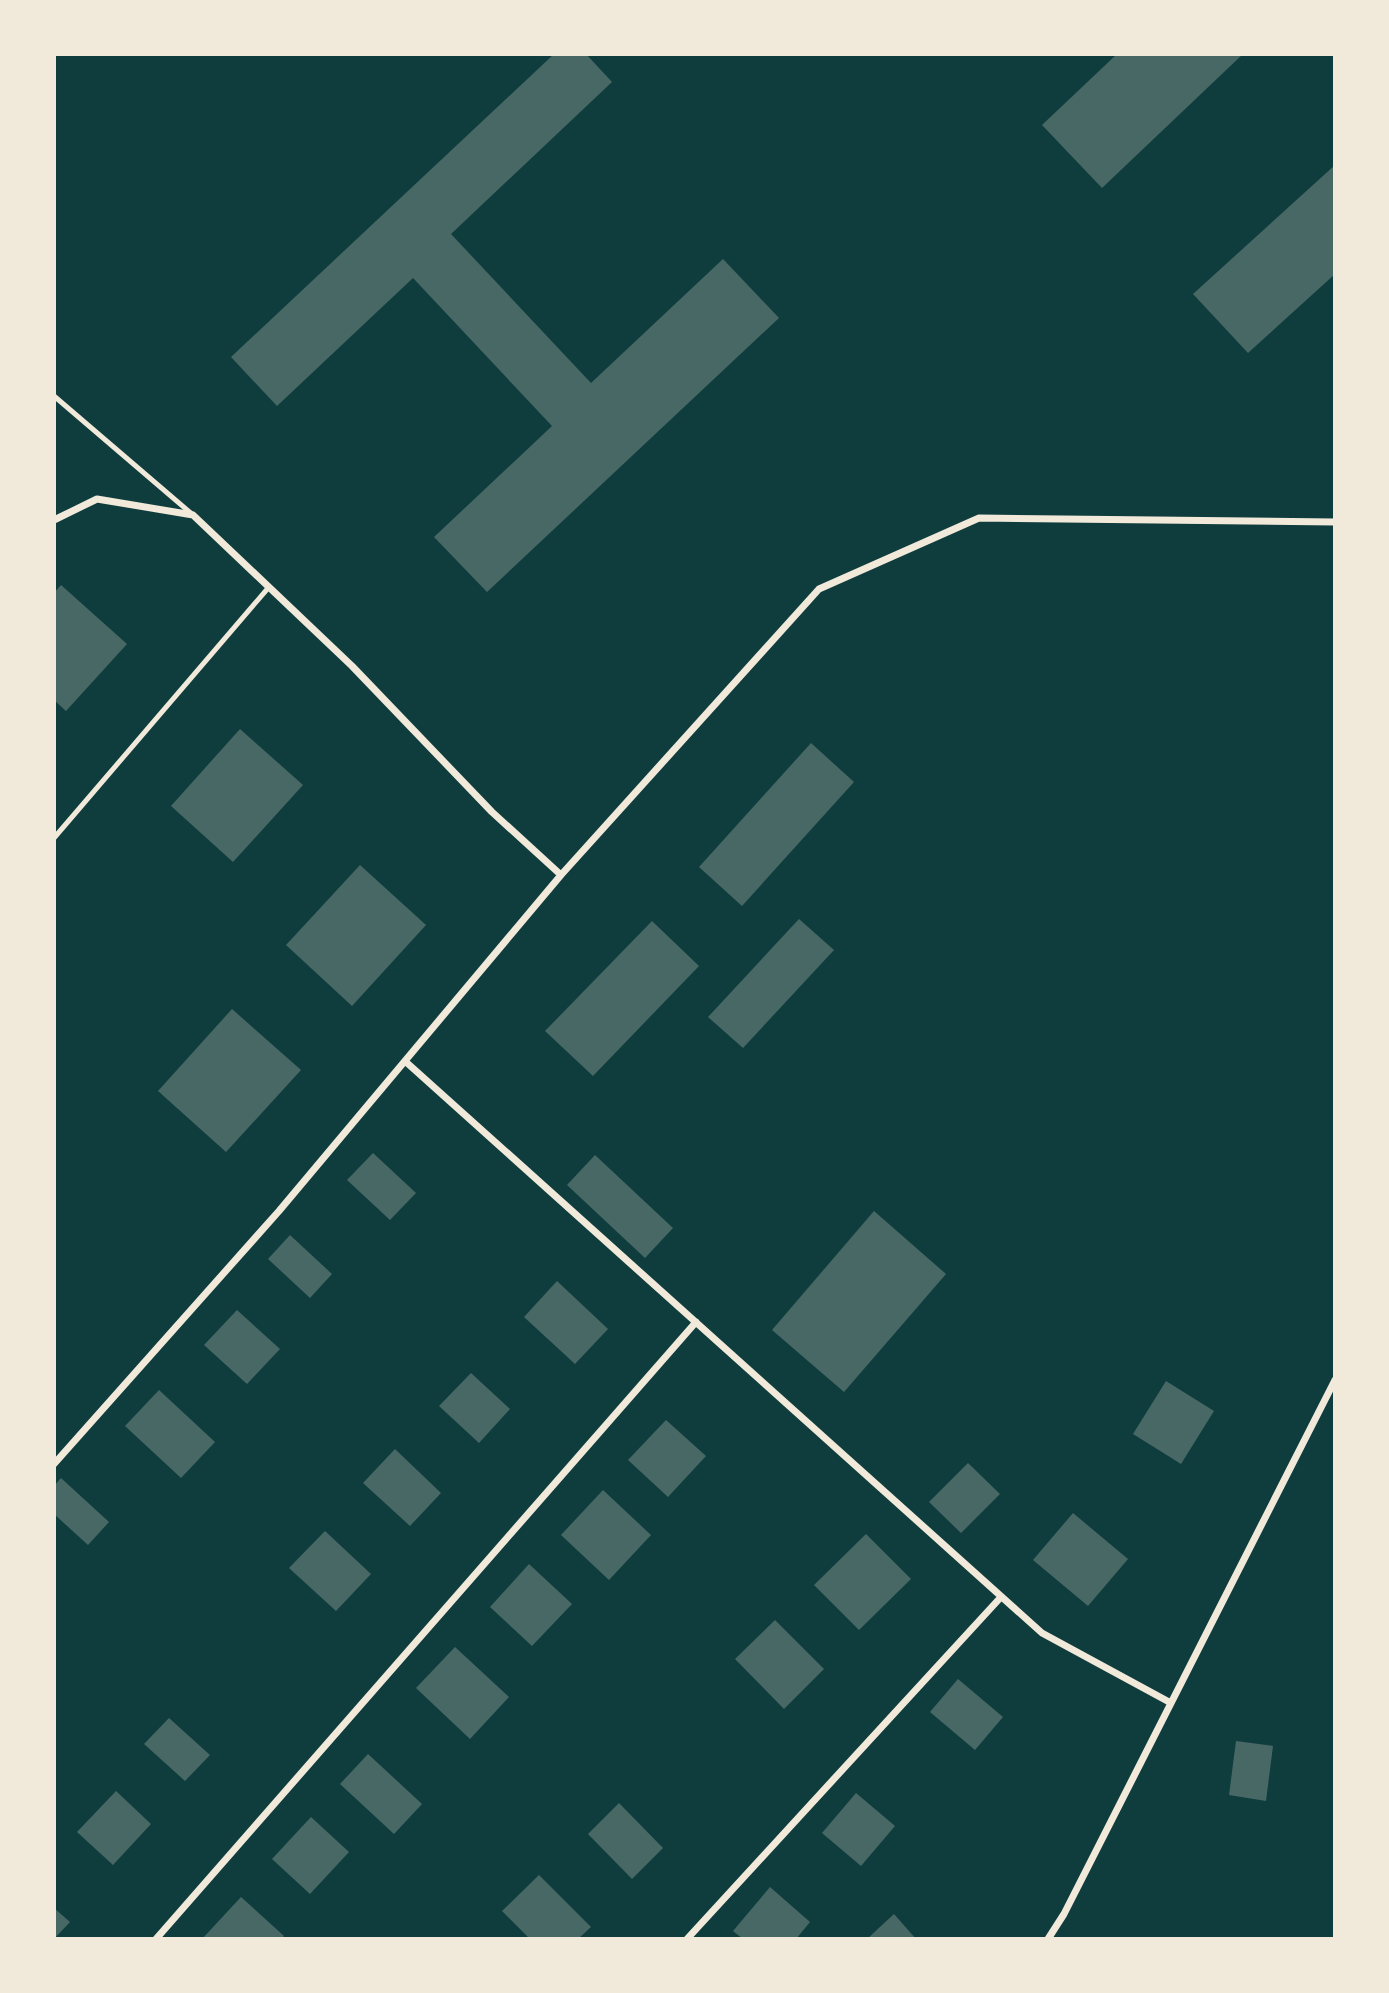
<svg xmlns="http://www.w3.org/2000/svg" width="1389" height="1993" font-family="'Open Sans',sans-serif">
	<rect width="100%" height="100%" fill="#0f3d3e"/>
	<!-- building -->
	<path fill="#486865" d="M554,54H586L612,82L451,234L591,383L723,259L779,318L487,592L434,537L552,426L413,278L277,406L231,357Z
		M1117,54H1243L1102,188L1042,125Z
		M1335,165V274L1248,353L1193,294Z
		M61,585L127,644L66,711L54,700V593Z
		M240,729L303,785L233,862L171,806Z
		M811,743L854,782L742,906L699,867Z
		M360,865L426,925L352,1006L286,945Z
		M799,919L834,950L743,1048L708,1017Z
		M652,921L699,966L593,1076L545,1031Z
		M232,1009L301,1070L226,1152L158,1091Z
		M373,1153L416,1193L390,1220L347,1180Z
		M595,1155L673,1228L645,1258L567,1185Z
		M874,1211L946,1274L844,1392L772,1330Z
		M290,1235L332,1274L310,1298L268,1259Z
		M557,1281L608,1329L575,1364L524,1317Z
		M237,1310L280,1349L247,1384L204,1345Z
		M471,1373L510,1409L479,1443L439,1406Z
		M1166,1381L1214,1411L1181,1464L1133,1434Z
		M159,1390L215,1442L181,1478L125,1426Z
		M666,1420L706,1456L668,1497L628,1460Z
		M395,1449L441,1493L410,1526L363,1483Z
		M968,1463L1000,1494L961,1533L929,1502Z
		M61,1478L109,1522L88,1545L54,1514V1486Z
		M603,1490L651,1535L609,1580L561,1535Z
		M1073,1513L1128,1559L1088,1606L1033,1560Z
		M325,1531L371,1574L336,1611L289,1568Z
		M866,1534L911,1579L859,1630L814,1585Z
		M529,1564L572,1604L532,1646L490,1607Z
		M775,1620L824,1669L784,1709L735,1659Z
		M455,1647L509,1697L470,1739L416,1688Z
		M958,1679L1003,1717L975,1750L930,1712Z
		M169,1718L210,1755L185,1781L144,1744Z
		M1236,1741L1273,1746L1266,1801L1229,1795Z
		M368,1754L422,1804L394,1834L340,1784Z
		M116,1791L151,1824L113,1865L77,1832Z
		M856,1793L895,1826L861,1866L822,1833Z
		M619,1803L663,1848L632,1879L588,1834Z
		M311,1817L349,1852L310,1894L272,1859Z
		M539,1875L591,1927L578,1939H530L502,1911Z
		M770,1887L810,1922L796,1939H743L733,1931Z
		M241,1897L284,1936L281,1939H202Z
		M54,1908L70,1922L54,1939Z
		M894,1914L916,1939H867Z"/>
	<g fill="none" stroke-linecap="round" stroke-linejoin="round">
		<!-- service -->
		<path stroke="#f1e9da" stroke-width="5" d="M54,396L193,515
			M54,838L269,587"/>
		<!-- minor -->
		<path stroke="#f1e9da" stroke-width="7" d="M54,520L97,499L193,515L352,666L492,812L561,875
			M406,1062L1042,1633L1171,1703
			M54,1464L279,1211L561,875L819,589L979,518L1335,522
			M156,1939L696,1322
			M687,1939L1001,1597
			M1048,1939L1064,1914L1335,1380"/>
	</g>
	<!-- border -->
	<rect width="1389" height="1993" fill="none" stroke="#f1e9da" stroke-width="112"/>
</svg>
